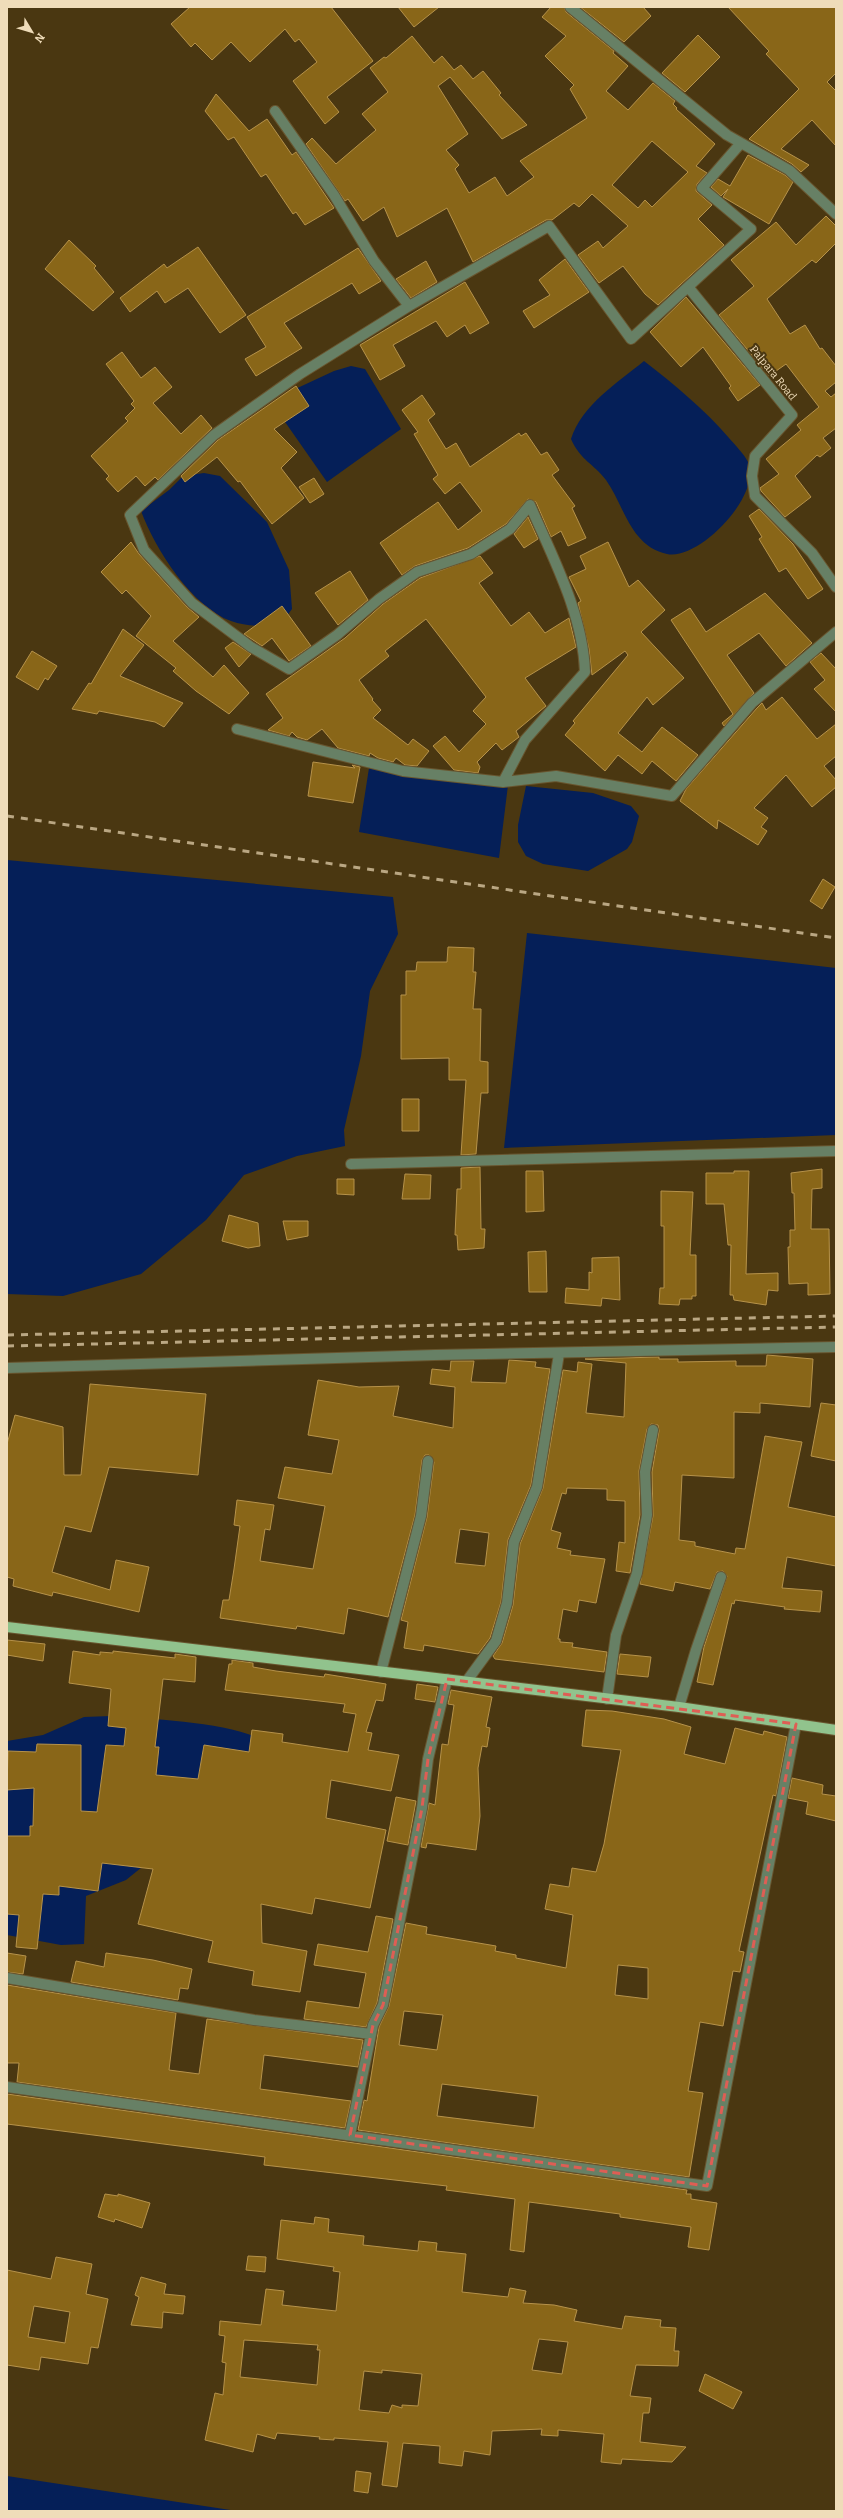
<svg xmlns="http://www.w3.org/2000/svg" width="843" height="2518" font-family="Bitter,serif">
	<rect width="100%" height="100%" fill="#4a3711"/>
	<!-- water -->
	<path fill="#051f58" d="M644,361C675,385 704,409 729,438C735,445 744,454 748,462C763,494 699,561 667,554C630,546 624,505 606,480C593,463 581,461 571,439C582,405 617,383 644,361Z
		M351,366L365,369L401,429L327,482L276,409L291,391L334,371Z
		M204,473L220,476L267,522L289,570L292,609L280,625C263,626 247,627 231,621C192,607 155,549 141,511L169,490L183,476Z
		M369,768L508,785L499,858L359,832Z
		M526,786L593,793L631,806L639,816L632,842L627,849L588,871L543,864L526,856L518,842V825Z
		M7,860L393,897L398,934L370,991L361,1056L344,1130L345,1146L297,1156L244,1175L206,1220L141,1274L63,1296L7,1294Z
		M527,933L836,968V1135L504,1148Z
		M111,1716C152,1719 233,1722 266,1742L152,1859L126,1880L86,1896L84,1944L61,1945L7,1935V1741L43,1735L84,1717Z
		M7,2476L237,2511H7Z"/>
	<!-- building -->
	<path fill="#896618" stroke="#b6924a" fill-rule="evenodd" d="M190,7H331L373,61L327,97L339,112L325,124L293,81L317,62L299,39L295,42L285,29L250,62L231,42L212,60L195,43L191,47L171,24Z
		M398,7H439L414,27Z
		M551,7H564L566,12L614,51L613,53L628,66L606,91L628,110L653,83L675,101L673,104L677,108L676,109L715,144L696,166L707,173L697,184L696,191L712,205L698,219L724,245L658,305L645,294L623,266L599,283L578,255L598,241L603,248L628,226L592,194L579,207L574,203L552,220H546L473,262L447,208L397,237L384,207L363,221L348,199L345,201L306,144L312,138L336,164L376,130L362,114L388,92L370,68L384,57L386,58L412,36L434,63L442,56L454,70L461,65L473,79L483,71L501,93L499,95L527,125L502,139L450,77L438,86L468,134L446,150L459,165L455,169L469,193L495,177L507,196L534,177L520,161L587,118L570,89L574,85L545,56L566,36L542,17ZM652,141L688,172L652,207L645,200L638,208L612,185Z
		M580,7H643L651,16L624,42Z
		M728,7H836V73L827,82L836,91V146L812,120L781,149L809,165L801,172L792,164L749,139L799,89L766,54L769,51Z
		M698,35L720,57L685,92L662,73Z
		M216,94L249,131L267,119L292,155L296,152L334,208L305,225L296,212L293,214L266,174L261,177L234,137L228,140L205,111Z
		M748,155L785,175L793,182L769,224L723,197L728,189L721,196L711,187L718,179L730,186Z
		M826,216L836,226V243L816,263L812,260L767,299L790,334L805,325L820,349L822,348L836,366V382L825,391L831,397L836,393V428L823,438L831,448L820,457L817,455L795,476L811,497L785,517L761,491L760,488L779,474L766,459L801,430L797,425L819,407L786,364L769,376L719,315L754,286L731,260L776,222L796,245Z
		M69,240L96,266L94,268L114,292L93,311L45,269Z
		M198,247L246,315L220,333L188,288L165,303L157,291L130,312L120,298L164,264L167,268Z
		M358,248L381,281L359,294L352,283L284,323L302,348L256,376L245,359L266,347L247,317Z
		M565,259L589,292L534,328L523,311L550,295L539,280Z
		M426,261L437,282L411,298L396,279Z
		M465,282L489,323L470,334L465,325L447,337L436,321L393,345L405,366L380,380L360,345Z
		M686,297L760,385L738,401L729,388L731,386L703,347L681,367L650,332Z
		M122,352L141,378L155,367L172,387L153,403L181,434L201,415L212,428L158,480L155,477L145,486L136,476L118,492L106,479L109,476L91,456L128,421L125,418L135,408L131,404L134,401L106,364Z
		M296,386L309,406L274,429L297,452L281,468L304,498L272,524L240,481L238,482L217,457L185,482L181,476L218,440Z
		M422,395L435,414L428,420L446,449L456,443L470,467L519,433L521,436L526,433L541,455L547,452L559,470L552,475L575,506L572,508L586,538L568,546L561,531L551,537L536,502L528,499L506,524L468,548L415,566L402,575L380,543L438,502L458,530L482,511L460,482L445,494L433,479L438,475L414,434L418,432L402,410Z
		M314,478L324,494L310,503L299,487Z
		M759,509L793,544L823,589L808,599L786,568L779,572L759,539L762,537L749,516Z
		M528,517L538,539L524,548L514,534Z
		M131,542L139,554L187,607L199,617L173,641L213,677L224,665L249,693L229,714L196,691L173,671L176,668L136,636L151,616L126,590L122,594L101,572Z
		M608,542L629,587L638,580L665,610L641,632L684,678L653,705L647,697L618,733L642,752L662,727L698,755L676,781L652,761L642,774L618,755L605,771L565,735L575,723L573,721L628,655L625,651L592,675L589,649L578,603L581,601L569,577L586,569L580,556Z
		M480,556L493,573L479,583L511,626L529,612L545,633L569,618L576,647L525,678L546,706L516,731L519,737L502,750L496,743L477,762L480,767L478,773L454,770L433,746L445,736L459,752L486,724L473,711L486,697L426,619L385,651L389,656L359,680L373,699L372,700L381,710L373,718L408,745L413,739L429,751L417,766L405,765L396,758L393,762L378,758L370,753L369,756L338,748L322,729L307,740L297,737L292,732L289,736L268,730L283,718L266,694L345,638L383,604L420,578Z
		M350,571L368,600L338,625L315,593Z
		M765,593L812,643L786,666L759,633L727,655L754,693L724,726L722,723L733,714L671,620L690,608L706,632Z
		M282,606L311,646L289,661L272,638L262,646L244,634Z
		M123,629L144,645L120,676L183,703L164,727L155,722L99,711L97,714L72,709L89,683L91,684Z
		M233,642L251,654L239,667L225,648Z
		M32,651L57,666L48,680L45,678L38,690L16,677Z
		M821,653L836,669V712L814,689L825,680L810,662Z
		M782,697L817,739L836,724V756L824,766L836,780V787L812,807L786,775L754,808L768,818L761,827L767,831L758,845L718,820L717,829L680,801L686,789L757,708L762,703L766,710Z
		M313,762L355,768L352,765L360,767L353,803L308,796Z
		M823,879L835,887L822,909L810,901Z
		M448,947L474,948L473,972H476L473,1009H481L480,1061L488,1062V1093H481L476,1154L461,1155L466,1080H449V1058L401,1059V995H406V971H416L417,962H447Z
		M402,1099H419V1131H402Z
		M480,1167L481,1229H485L484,1248L458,1250L457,1235H455L456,1213L457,1189H461V1168Z
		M822,1169V1188L812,1189L811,1229H829L830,1294L808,1295V1283L789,1284L788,1247H790V1230H795L794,1193H792L791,1173Z
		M526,1171H543L544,1211L526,1212Z
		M734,1171H749L746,1274L778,1273V1291L768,1290L766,1305L734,1300L733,1295H730L731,1245H728L724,1204H706V1173H734Z
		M405,1174L431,1175L430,1199H402Z
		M337,1179H354V1195L337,1194Z
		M661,1191L693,1192L690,1255H696V1296H692V1299H680L679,1305L659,1304L660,1288H664V1226H661Z
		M229,1215L258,1223L260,1246L248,1248L222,1241Z
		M283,1221H308V1236L287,1240Z
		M546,1251L547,1292H529L528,1252Z
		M619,1257L620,1300L602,1298L601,1306L565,1303L566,1288L589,1290V1272L592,1273V1258Z
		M767,1355L813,1359L810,1407L760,1403V1413L734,1412V1478L682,1475L679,1540L695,1542V1546L735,1554L736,1548L745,1549L765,1436L802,1442L788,1507L836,1517V1566L787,1557L782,1588L822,1591L820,1612L784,1609L785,1607L735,1600L734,1604L732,1603L713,1685L697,1682L704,1647L727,1576L723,1571L717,1572L710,1589L675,1582L673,1591L640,1584L653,1516L652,1472L659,1431L658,1425L651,1424L647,1429L639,1471L640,1515L630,1573L616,1571L619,1542L625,1543V1501L607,1500V1489L567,1488L566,1494L562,1493L551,1530L561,1533L557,1548L571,1551L570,1555L605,1559L596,1603L579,1600L577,1612L563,1609L558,1639H560V1642L573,1643L572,1647L607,1652L604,1672L495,1659L493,1656L502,1643L513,1605L520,1544L543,1488L563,1370L577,1372L578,1362L592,1364L586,1413L624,1417L626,1363L585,1359L659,1357V1359H678V1362L736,1361V1366H766Z
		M509,1360L536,1362L535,1367L550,1369L531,1485L508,1540L501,1602L490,1638L478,1654L424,1645L423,1651L404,1648L408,1622L401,1620L427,1517L434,1462L429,1455H425L422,1460L415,1515L388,1617L348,1608L344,1634L297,1626L296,1629L220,1618L223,1600H229L234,1569L240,1526L234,1525L237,1500L274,1505L270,1530L265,1529L260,1561L313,1569L325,1506L278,1498L285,1467L332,1474L339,1440L308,1435L318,1380L359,1387L399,1386L393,1416L453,1428L455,1387L430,1384L432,1369L450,1371L451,1361H474L471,1382L506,1383ZM460,1529L489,1533L485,1566L455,1563Z
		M90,1384L206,1394L198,1475L109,1467L91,1532L65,1526L52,1572L110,1590L116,1560L149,1567L139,1612L53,1592L52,1596L13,1586L14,1579L7,1577V1444L15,1415L63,1427L64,1475H81Z
		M821,1403L836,1405V1461L811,1456Z
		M7,1640L45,1644L43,1661L7,1655Z
		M73,1651L100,1655V1652L113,1653V1651L175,1658V1654L196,1657L195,1682L163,1679L155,1747H159L156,1775L198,1779L204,1745L249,1752L252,1730L283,1734L282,1742L348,1752L356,1714L343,1712L345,1704L225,1690L229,1664H232V1660L253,1663V1667L276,1671L324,1677L325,1674L386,1684L383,1701L376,1700L366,1732L372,1733L368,1750L399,1755L391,1791L331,1780L326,1818L386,1830L370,1908L315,1898L312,1914L261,1904L262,1943L307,1951L300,1992L252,1985L254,1971L208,1962L213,1941L138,1924L153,1869L102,1863L98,1891L59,1886V1895L43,1894L37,1949L16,1947L19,1915L7,1914V1836H30V1826H33L34,1788L7,1790L8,1751L36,1752L37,1744L81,1745V1811L97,1812L106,1745L124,1746L126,1728L108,1726L111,1689L69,1683Z
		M620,1654L651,1657L648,1677L617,1674Z
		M417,1684L438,1687L435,1702L415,1699Z
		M451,1690L492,1697L486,1727L490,1728L487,1747L482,1746L478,1768L480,1816L476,1850L427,1843L426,1848L421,1847L429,1803L435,1805L442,1744L448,1745L454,1705L448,1704Z
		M586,1710L612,1711L664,1719L691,1727L684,1754L725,1764L735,1728L763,1735L764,1731L787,1737L776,1796L773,1795L739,1951L744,1952L740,1972L733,1971L723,2026L700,2022L688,2091L703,2093L689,2177L358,2130L364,2100L367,2101L379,2027L389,2006L406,1923L427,1927L426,1934L496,1946L495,1951L516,1955V1958L566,1968L573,1915L545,1909L550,1884L569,1887L572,1868L596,1872L604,1844L621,1750L582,1746ZM618,1965L648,1968V1999L615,1995ZM404,2011L443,2015L437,2050L399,2045ZM442,2084L538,2096L534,2128L437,2116Z
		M792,1778L823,1785L822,1794L836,1796V1821L806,1814L808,1802L788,1798Z
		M396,1797L416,1801L408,1845L387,1841Z
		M376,1916L393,1919L377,2003L366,2027L304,2019L307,2001L359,2008L366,1973L314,1965L318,1944L368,1952Z
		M7,1953L26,1956L23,1974L7,1972Z
		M106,1953L153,1960L192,1969L188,1989L180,1988L178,2000L71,1982L76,1961L104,1967Z
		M7,1985L176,2013L169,2070L199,2074L207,2019L363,2040L358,2067L264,2055L260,2089L351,2101L345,2128L17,2082L19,2063H7Z
		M7,2094L687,2190L686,2194H691V2199L717,2203L709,2250L688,2247L691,2227L620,2217V2214L529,2202L524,2252L510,2250L515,2199L446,2190L447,2186L264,2165L265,2157L7,2124Z
		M105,2194L118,2196V2194L150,2203L142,2228L115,2219L114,2222L98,2217Z
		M315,2217L329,2219L328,2232L364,2236L363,2245L418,2251L419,2241L437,2243L436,2251L466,2254L462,2292L508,2297L510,2288L526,2291L523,2303L554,2305L577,2310L574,2321L622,2329L625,2316L661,2320L660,2327L676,2328L674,2351H679L678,2366L636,2365L630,2396L651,2398L649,2413H643L640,2442L686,2447L672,2462L622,2459L621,2464L601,2462L604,2434L558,2430V2436L541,2435L542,2429L492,2431L490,2455L464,2451L462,2466L439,2463L440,2446L403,2443L397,2487L382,2485L388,2442L334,2438V2440L319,2439L320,2437L277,2433L275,2439L257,2434L253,2452L205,2440L215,2393L223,2395L226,2363L222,2362L225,2336L219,2335L220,2321L261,2325L266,2289L284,2291L282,2305L336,2311L340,2272L333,2271L334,2267L277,2259L281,2220L314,2224ZM539,2339L568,2342L562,2374L532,2370ZM244,2340L318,2345L317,2350H320L317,2385L240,2377ZM382,2370L422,2374L418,2406L402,2405V2408L392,2405L389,2413L359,2410L364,2371L382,2373Z
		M248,2256L266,2257L265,2272L246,2270Z
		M56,2257L92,2264L86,2294L108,2299L98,2348L91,2347L88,2364L41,2357L39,2370L7,2365V2270L51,2279ZM34,2306L70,2312L65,2343L28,2337Z
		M141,2277L166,2284L164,2294L185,2296L183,2314L163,2312L162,2328L131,2325L139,2297L135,2295Z
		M705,2374L742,2392L733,2409L699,2391Z
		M356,2471L371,2473L368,2493L354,2491Z"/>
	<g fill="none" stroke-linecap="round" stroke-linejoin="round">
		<defs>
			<path id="minor" d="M570,7L727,135L789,170L836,214
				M275,111L334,195L374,261L409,306
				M689,288L792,415L755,456L752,476L755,496L812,553L836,587
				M237,729L403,771L503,782L556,776L672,796L752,703L836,632
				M503,782L525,740L585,672C583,614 553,558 530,505L510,529L471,554L417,572L379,599L337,635L289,669L251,647L192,603L144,550L130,515L214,435L300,374L409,306L549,226L631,339L751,229L702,188L741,143
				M351,1164L836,1151
				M7,1368L435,1355L836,1347
				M381,1672L421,1516L428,1461
				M466,1682L496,1641L507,1603L514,1542L537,1487L559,1354
				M607,1699L616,1635L637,1573L647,1515L645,1472L653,1430
				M679,1707L696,1650L721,1577
				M7,1978L254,2020L371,2034
				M7,2087L707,2186L796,1724
				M350,2135L373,2025L383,2005L422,1808L428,1759L447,1679"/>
			<path id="major" d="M7,1627L679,1707L836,1730"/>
		</defs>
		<!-- minor casing -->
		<use href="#minor" stroke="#68552f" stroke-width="12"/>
		<!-- major casing -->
		<use href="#major" stroke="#68552f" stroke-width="12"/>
		<!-- minor -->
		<use href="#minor" stroke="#678065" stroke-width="10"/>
		<!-- major -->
		<use href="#major" stroke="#91c38d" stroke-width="10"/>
		<!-- rail -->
		<path stroke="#baa783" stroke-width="3" stroke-dasharray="7 7" stroke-linecap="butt" d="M7,816L836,938
			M7,1335L836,1316
			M7,1346L836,1327"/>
	</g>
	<!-- marked area -->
	<path fill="none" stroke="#de5e54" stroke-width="3" stroke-dasharray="8 5" stroke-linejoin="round" d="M447,1679L796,1724L707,2186L350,2135L373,2025L383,2005L422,1808L428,1759Z"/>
	<g text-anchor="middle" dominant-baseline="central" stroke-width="4" stroke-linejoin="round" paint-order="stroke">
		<!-- street labels -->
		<g font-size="11" fill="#efdcb9" stroke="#4a3711">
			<text transform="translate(773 373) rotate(51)">Palpara Road</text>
		</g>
	</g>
	<!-- border -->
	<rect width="843" height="2518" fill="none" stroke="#efdcb9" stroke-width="16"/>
	<!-- north arrow -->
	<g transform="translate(32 32) rotate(128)" stroke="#4a3711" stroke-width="3" paint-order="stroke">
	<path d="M0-3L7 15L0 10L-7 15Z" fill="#efdcb9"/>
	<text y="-6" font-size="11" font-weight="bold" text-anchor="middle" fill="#efdcb9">N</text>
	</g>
</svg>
